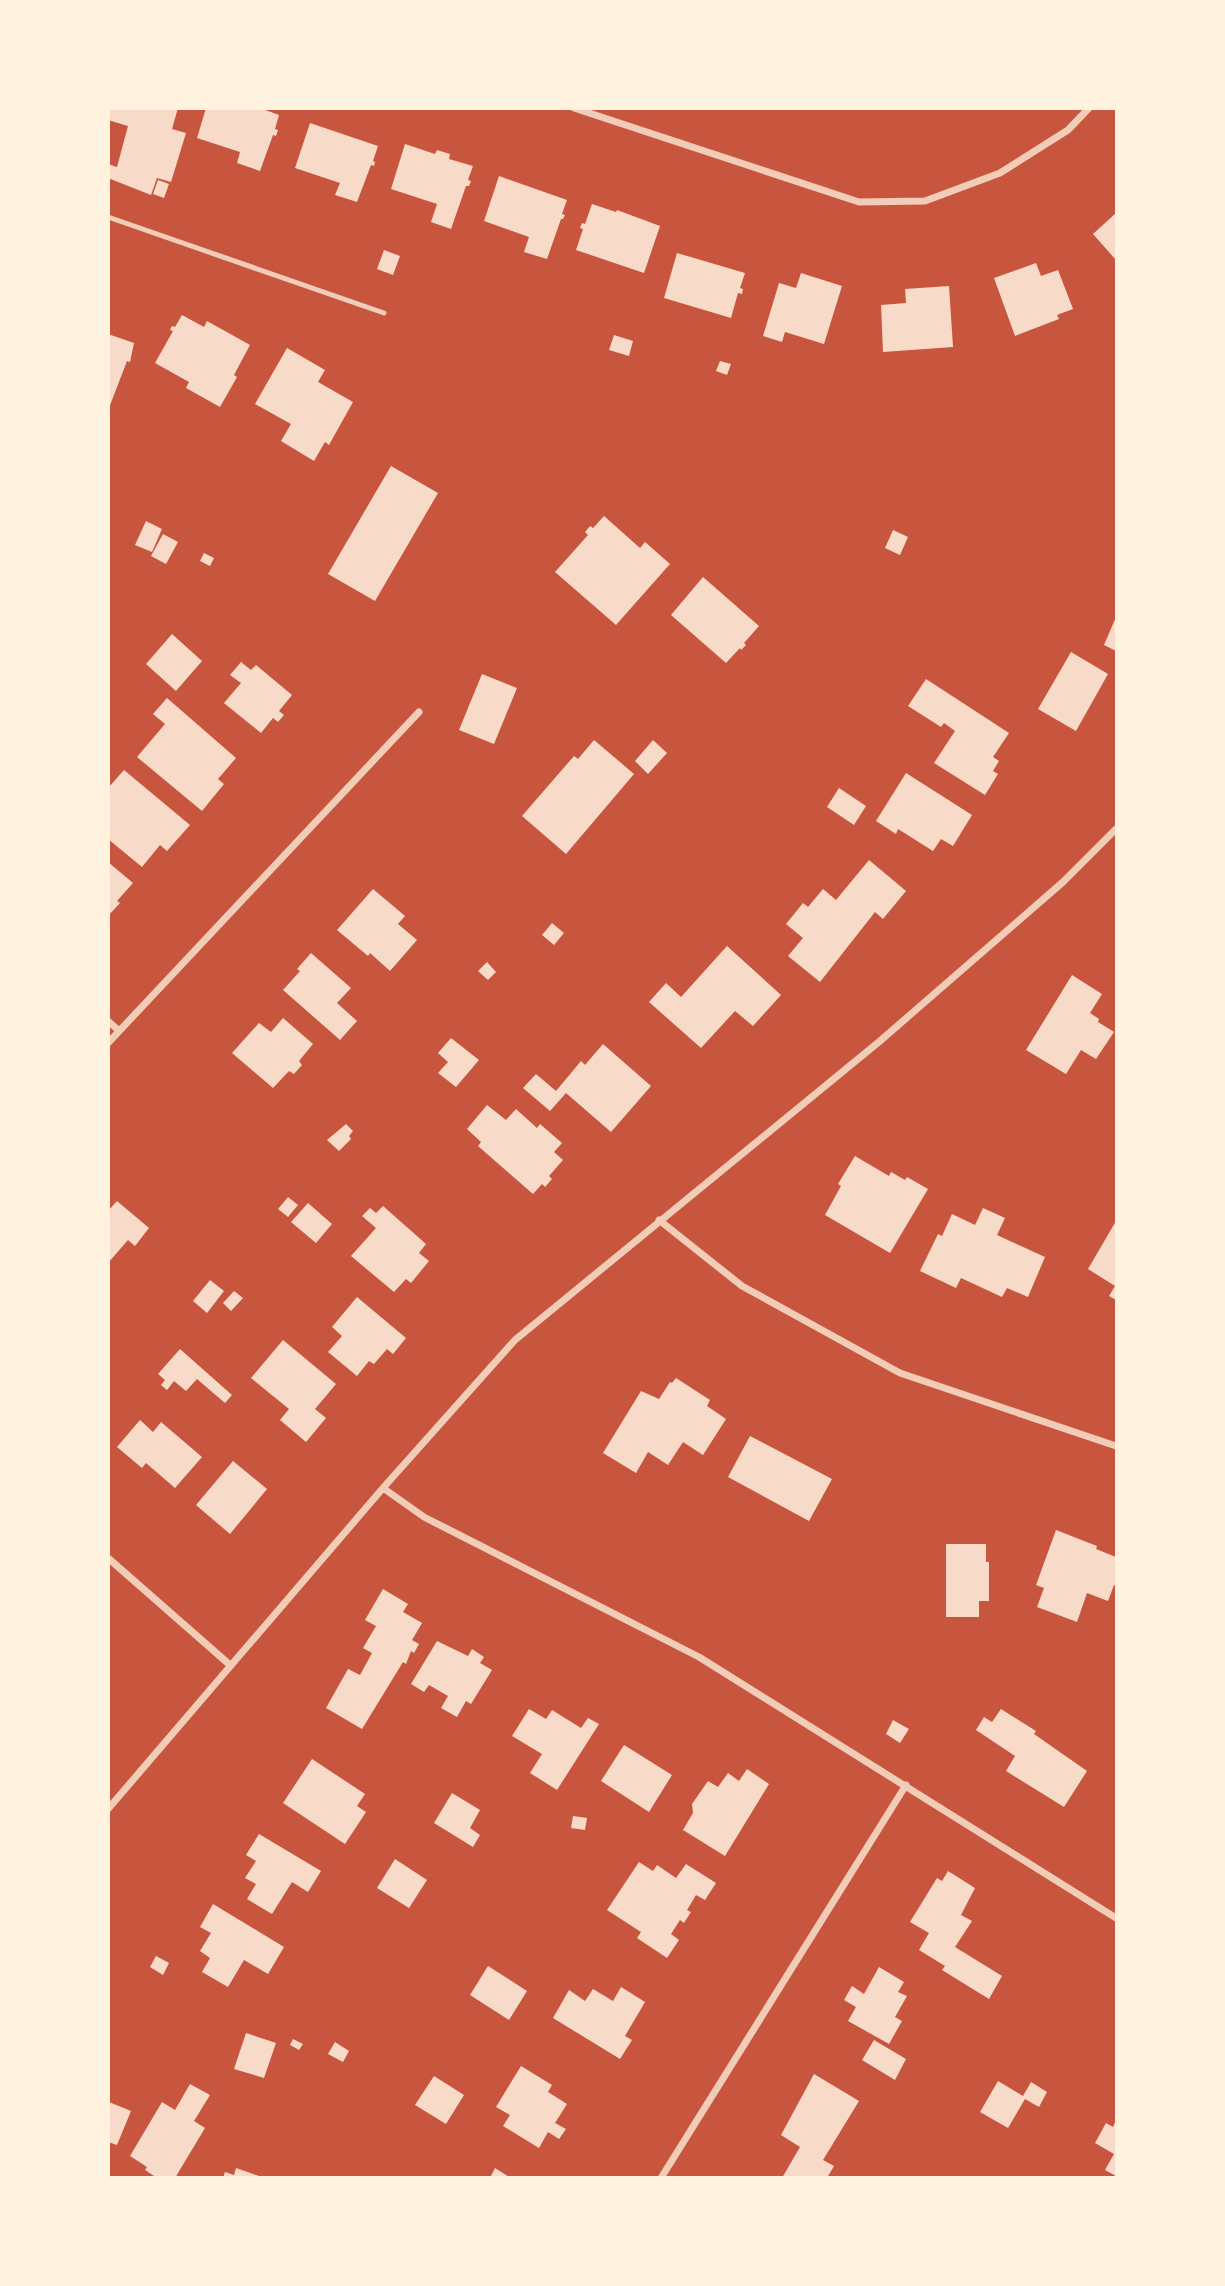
<svg xmlns="http://www.w3.org/2000/svg" width="1225" height="2286" font-family="'Archivo Narrow',sans-serif">
	<rect width="100%" height="100%" fill="#c8553d"/>
	<!-- building -->
	<path fill="#f7dbc8" d="M108,108H178L172,129L186,133L171,182L157,178L151,195L108,178V164L117,167L128,126L108,120Z
		M206,108H260L279,115L275,129L278,130L276,136L273,135L260,171L237,163L240,152L197,138Z
		M310,123L378,146L373,161L375,162L374,166L371,165L357,202L335,195L340,183L295,168Z
		M405,144L435,154L437,150L450,154L449,159L473,166L468,180L471,181L469,186H466L451,229L431,222L437,204L391,189Z
		M499,176L567,200L562,214L565,215L563,219H561L547,259L524,252L529,237L484,221Z
		M158,180L169,184L164,198L153,194Z
		M592,204L616,212L617,210L660,226L644,273L576,250L583,229L580,228L582,223L585,224Z
		M1116,213V260L1093,234Z
		M384,250L400,256L393,275L377,269Z
		M677,253L745,273L740,288L743,289L742,294L738,293L731,318L664,298Z
		M1036,263L1041,276L1058,270L1073,309L1057,315L1059,319L1015,336L994,278Z
		M801,273L842,286L824,344L785,332L782,342L763,336L779,283L796,288Z
		M949,286L953,347L883,352L881,305L906,303L905,289Z
		M182,315L204,327L207,321L250,345L234,375L237,377L220,407L186,388L189,382L155,363L173,331L170,330L172,326L175,327Z
		M108,334L134,343L130,362L127,361L109,408Z
		M614,335L633,341L629,356L609,350Z
		M287,348L325,370L318,382L353,402L329,445L325,442L314,461L281,441L291,424L255,404Z
		M720,361L731,364L727,375L716,371Z
		M391,466L438,493L375,601L328,574Z
		M604,516L640,548L645,542L670,564L616,625L555,572L588,535L585,532L590,526L593,528Z
		M146,521L162,529L152,552L135,545Z
		M893,530L908,537L900,555L885,548Z
		M163,534L178,542L166,564L151,556Z
		M204,553L214,558L210,566L200,561Z
		M703,577L759,626L744,643L746,645L741,650L740,648L726,663L671,615Z
		M1116,617V651L1104,645Z
		M172,634L202,661L176,691L146,664Z
		M1071,652L1108,674L1076,731L1038,709Z
		M241,662L251,670L256,665L292,695L279,711L284,715L278,722L273,718L261,733L224,703L241,683L230,675Z
		M482,674L517,688L494,744L459,730Z
		M926,679L1009,733L993,757L999,761L993,771L998,774L985,795L934,763L955,731L944,723L941,727L908,706Z
		M167,698L236,758L218,779L224,784L202,811L137,757L165,724L153,714Z
		M594,740L634,774L566,854L522,816L574,756L578,759Z
		M653,740L667,753L648,774L635,761Z
		M124,770L190,825L167,851L160,845L142,867L108,839V788Z
		M906,773L972,815L953,846L941,839L933,851L898,829L896,834L876,821Z
		M839,788L866,806L854,825L827,807Z
		M869,860L906,891L883,919L875,912L820,982L788,956L803,938L786,924L803,903L808,907L823,889L836,900Z
		M108,862L133,883L117,901L120,903L108,916Z
		M373,889L405,916L398,924L417,940L390,971L370,953L368,956L337,930Z
		M552,923L564,933L554,945L542,935Z
		M727,946L781,995L753,1026L735,1011L701,1048L649,1002L666,983L681,997Z
		M311,953L351,988L337,1003L357,1021L340,1040L283,990L300,971L297,969Z
		M487,962L496,972L488,980L478,971Z
		M1072,975L1102,994L1090,1013L1099,1019L1098,1022L1114,1032L1096,1059L1081,1050L1066,1074L1026,1050Z
		M283,1018L313,1044L299,1061L302,1065L294,1074L289,1071L273,1088L232,1053L259,1023L271,1032Z
		M451,1038L479,1060L456,1087L438,1073L448,1062L438,1053Z
		M603,1044L651,1086L611,1132L566,1093L550,1111L523,1088L536,1074L556,1091L581,1061L585,1065Z
		M487,1105L506,1120L516,1109L537,1128L540,1124L562,1143L554,1152L563,1160L549,1176L552,1179L545,1187L542,1184L533,1194L478,1146L481,1142L467,1129Z
		M346,1124L353,1131L349,1136L351,1139L339,1151L327,1140Z
		M855,1156L889,1176L891,1172L905,1180L907,1177L928,1189L890,1253L825,1215L841,1186L838,1184Z
		M288,1197L298,1205L288,1217L278,1209Z
		M117,1201L149,1228L135,1246L128,1240L108,1263V1211Z
		M308,1203L332,1224L316,1243L291,1222Z
		M383,1206L426,1244L419,1253L429,1261L411,1283L406,1279L394,1292L351,1256L376,1228L362,1216L370,1208L376,1213Z
		M983,1208L1005,1218L997,1235L1045,1257L1028,1297L1007,1288L1002,1297L961,1278L956,1288L920,1271L938,1234L942,1236L952,1214L975,1225Z
		M1116,1221V1300L1109,1296L1115,1286L1088,1269Z
		M210,1280L224,1291L207,1313L193,1301Z
		M234,1291L243,1298L231,1311L223,1303Z
		M357,1297L406,1338L393,1354L387,1349L374,1364L369,1361L357,1376L328,1352L342,1336L332,1327Z
		M283,1340L336,1384L315,1409L326,1418L306,1442L280,1420L289,1409L251,1378Z
		M180,1349L232,1395L225,1403L197,1379L186,1391L174,1381L167,1390L161,1385L165,1380L158,1374Z
		M676,1378L710,1400L707,1406L726,1419L703,1455L683,1442L668,1465L648,1452L636,1473L603,1453L641,1391L659,1399L670,1382L672,1383Z
		M140,1420L153,1432L161,1422L202,1457L175,1488L146,1463L142,1468L117,1447Z
		M750,1436L832,1479L809,1521L728,1477Z
		M233,1461L267,1489L230,1534L196,1505Z
		M1056,1530L1097,1546L1096,1549L1116,1557V1586L1114,1585L1108,1601L1087,1593L1077,1622L1037,1607L1044,1588L1036,1585Z
		M946,1544H986V1562H989V1601H979V1617H946Z
		M383,1589L408,1604L403,1612L422,1623L412,1640L419,1644L414,1653L411,1651L406,1664L403,1662L362,1729L326,1708L348,1669L360,1675L372,1653L363,1648L376,1626L365,1620Z
		M437,1641L468,1656L472,1649L484,1657L480,1663L492,1670L471,1704L466,1701L457,1717L441,1708L448,1696L429,1685L424,1692L411,1684Z
		M529,1709L546,1719L552,1710L581,1728L588,1718L599,1724L557,1790L530,1773L542,1754L512,1736Z
		M1001,1709L1036,1731L1034,1734L1087,1771L1064,1807L1006,1771L1015,1756L976,1730L984,1717L992,1722Z
		M893,1720L909,1729L900,1743L886,1734Z
		M624,1745L672,1775L649,1812L601,1781Z
		M312,1759L365,1794L357,1806L366,1812L345,1844L283,1803Z
		M747,1769L769,1784L725,1856L683,1830L693,1813L692,1804L708,1781L718,1787L728,1773L739,1781Z
		M452,1793L480,1810L470,1828L480,1835L473,1847L434,1823Z
		M573,1816L587,1818L585,1830L571,1828Z
		M259,1834L321,1871L308,1892L292,1882L272,1914L247,1899L256,1884L245,1878L256,1861L246,1855Z
		M395,1859L427,1880L409,1908L377,1888Z
		M639,1862L653,1871L657,1865L676,1878L686,1864L716,1883L705,1900L696,1895L687,1910L691,1912L684,1923L680,1920L671,1934L679,1940L667,1958L637,1938L641,1932L607,1910Z
		M948,1871L975,1888L961,1915L972,1921L955,1947L1002,1976L989,1999L942,1970L945,1966L919,1950L929,1933L910,1922L937,1878L942,1881Z
		M213,1904L284,1947L268,1974L244,1960L228,1987L202,1972L210,1958L200,1951L211,1933L200,1927Z
		M156,1956L169,1963L163,1975L150,1967Z
		M488,1966L527,1991L509,2020L470,1995Z
		M879,1967L904,1982L898,1992L907,1996L895,2017L902,2021L889,2044L848,2021L856,2007L844,2000L852,1986L864,1994Z
		M621,1987L645,2002L625,2036L632,2040L620,2059L553,2018L569,1990L585,2001L593,1989L613,2001Z
		M246,2033L276,2043L264,2078L234,2069Z
		M293,2039L303,2044L299,2050L290,2045Z
		M874,2040L906,2059L895,2080L862,2060Z
		M335,2042L349,2051L343,2062L328,2054Z
		M521,2066L552,2085L548,2092L567,2104L555,2123L566,2129L559,2139L548,2132L539,2148L503,2126L510,2115L496,2107Z
		M814,2074L859,2101L823,2160L834,2166L827,2178H782L800,2147L781,2135Z
		M434,2076L464,2095L446,2124L415,2105Z
		M998,2081L1023,2096L1031,2082L1047,2092L1039,2107L1025,2099L1008,2128L980,2112Z
		M190,2084L210,2095L194,2121L205,2128L175,2178H157L145,2170L147,2167L130,2156L162,2102L175,2110Z
		M109,2102L131,2111L117,2145L108,2142Z
		M1116,2120V2176L1105,2170L1114,2154L1095,2143L1106,2123L1113,2127Z
		M236,2168L262,2177V2178H223L225,2172L234,2175Z
		M495,2168L511,2178H490Z"/>
	<g fill="none" stroke-linecap="round" stroke-linejoin="round">
		<!-- service -->
		<path stroke="#f1ccb7" stroke-width="5" d="M108,217L384,313"/>
		<!-- minor -->
		<path stroke="#f1ccb7" stroke-width="7" d="M574,108L859,202L925,201L1000,173L1068,130L1089,108
			M108,1021L118,1030
			M108,1043L419,712
			M659,1220L742,1286L900,1373L1116,1446
			M383,1488L424,1517L699,1657L1116,1918
			M108,1558L230,1665
			M108,1809L383,1488L515,1340L880,1041L1063,882L1116,829
			M661,2178L906,1785"/>
	</g>
	<!-- border -->
	<rect width="1225" height="2286" fill="none" stroke="#fff3e0" stroke-width="220"/>
</svg>
